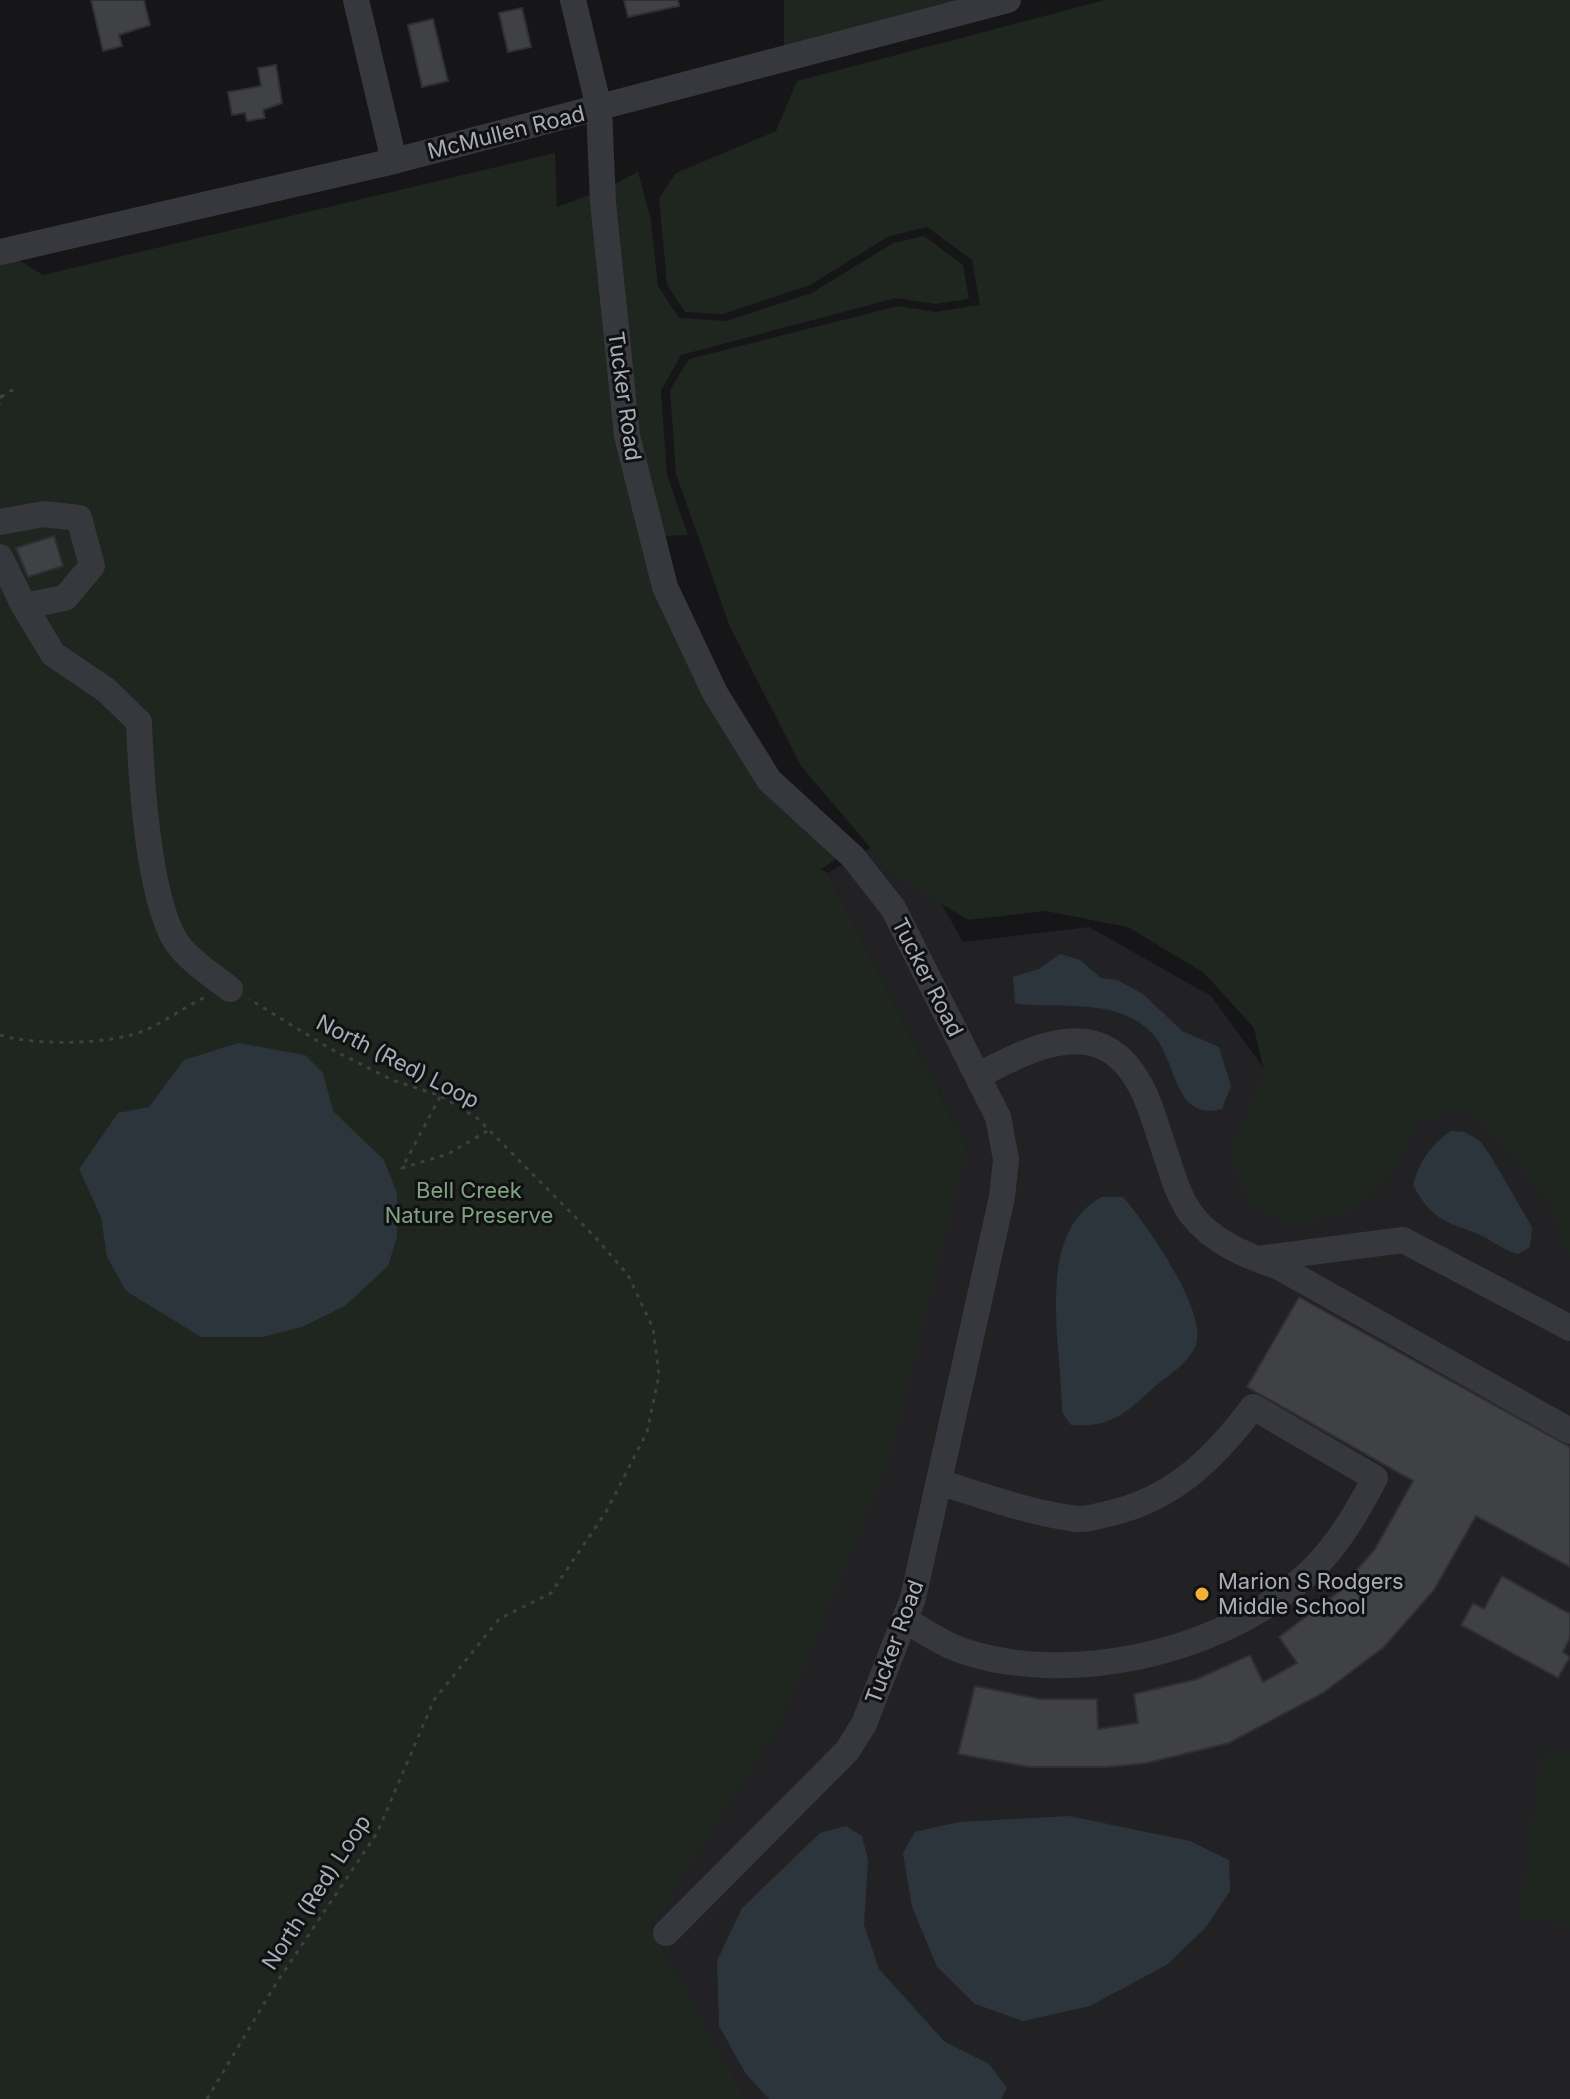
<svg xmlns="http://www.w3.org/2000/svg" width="1570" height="2099" font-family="Inter,sans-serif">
	<rect width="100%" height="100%" fill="#161618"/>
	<!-- built -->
	<path fill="#222225" d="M900,831L963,942L1089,927L1211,996L1266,1071L1487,1111L1570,1212V2099H746L648,1927L778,1728L967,1147L828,873Z"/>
	<!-- green -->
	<path fill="#1e261f" d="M784,0H972L784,50Z
		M1105,0H1570V1258L1551,1206L1502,1143L1463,1107L1420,1121L1387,1180L1354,1210L1292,1225L1251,1205L1230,1156L1264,1071L1254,1028L1204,973L1128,927L1045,911L968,920L892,873L801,766L730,627L676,474L670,390L689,359L898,306L935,312L980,305L972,260L927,227L889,236L810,285L723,314L685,312L667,285L659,198L676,173L776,131L797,81Z
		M555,153L557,207L592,194L616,438L706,698L838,858L821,869L828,873L967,1147L889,1460L778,1728L649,1927L746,2099H0V262L16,258L43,275Z
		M638,172L651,220L658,286L679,318L726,321L812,293L893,243L924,236L963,265L969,299L935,304L896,298L681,355L661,391L667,475L688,535L663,536L637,434L613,185Z
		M1543,1750L1570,1754V1925L1519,1917Z"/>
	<!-- water -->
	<path fill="#2c353c" d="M1060,954L1080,960L1101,978L1117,980L1143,994L1182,1031L1219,1047L1231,1086L1222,1109C1172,1122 1178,1059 1151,1032C1114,996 1061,1010 1015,1003L1013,977L1039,969Z
		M238,1043L305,1055L323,1073L333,1111L384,1160L397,1193V1237L388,1266L345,1306L302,1327L263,1337H201L126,1291L107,1257L101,1217L79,1169L118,1113L149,1107L184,1060Z
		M1451,1131L1465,1132L1480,1141L1490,1155L1532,1227L1530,1247L1518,1254C1502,1250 1492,1240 1478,1234C1444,1221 1431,1219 1413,1185C1420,1161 1430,1145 1451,1131Z
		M1102,1197H1123C1145,1222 1211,1315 1195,1347C1187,1365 1165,1377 1151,1390C1125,1414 1109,1428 1071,1425L1062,1412C1062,1346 1033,1233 1102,1197Z
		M1069,1816L1190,1841L1229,1860L1230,1891L1206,1927L1168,1964L1090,2006L1023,2021L975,2004L937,1967L912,1907L903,1853L915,1832L959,1822Z
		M846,1826L862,1836L868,1860L864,1925L879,1969L945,2042L989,2064L1007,2088L1001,2099H769L746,2074L719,2026L717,1961L742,1908L820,1833Z"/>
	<!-- building -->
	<path fill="#404145" stroke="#303034" stroke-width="2" d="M91,0H144L150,25L119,35L122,46L103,51Z
		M624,0H678L679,6L628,17Z
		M522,8L531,47L508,52L499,13Z
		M433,19L448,81L422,87L408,25Z
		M276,65L282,103L263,110L265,118L247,121L245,113L232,115L228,92L261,86L258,68Z
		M54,536L63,566L28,577L16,548Z
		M1299,1297L1570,1447V1567L1476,1516L1434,1590L1384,1647L1323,1693L1229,1743L1147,1763L1107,1767H1029L958,1754L975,1686L1040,1699H1097L1098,1729L1138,1723L1134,1694L1197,1679L1250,1655L1263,1682L1297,1663L1279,1637L1337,1593L1375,1549L1413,1481L1247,1387Z
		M1502,1576L1570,1614V1638L1563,1652L1570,1657L1558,1678L1461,1625L1473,1603L1484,1609Z"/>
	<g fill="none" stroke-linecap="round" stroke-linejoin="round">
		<!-- path -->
		<path stroke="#3d3f44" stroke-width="3" stroke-dasharray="4 6" stroke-linecap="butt" d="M0,395L3,401L0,404
			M1,397L14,389
			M0,1035C36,1046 111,1045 146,1030C167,1020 185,1007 205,997
			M440,1097L402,1168L448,1154L489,1130
			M207,2099L277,1982L377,1833L434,1700L499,1619L551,1593L606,1512L647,1432L659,1375L653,1328L628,1275L596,1238L477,1118L441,1096L392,1080L329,1048L249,999"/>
		<!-- minor -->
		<path stroke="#37383d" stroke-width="26" d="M356,0L394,161
			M573,0L599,108L603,202L627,436L665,587L715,693L769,780L853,857L893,908L998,1117L1006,1159L1002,1197L913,1598L864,1724L847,1751L666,1933
			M0,252L394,161L1008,0
			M0,522L44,514L79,518L92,566L65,598L24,606L0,557
			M24,606L53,654L106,690L139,722C141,777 148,894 175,940C186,958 213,976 230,989
			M979,1075C1033,1047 1100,1012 1139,1083C1151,1103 1157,1130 1165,1152C1172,1173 1178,1196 1191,1214C1213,1243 1247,1256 1279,1267L1570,1431
			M1258,1259L1403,1240L1570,1328
			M906,1621C925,1631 945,1646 966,1652C1070,1685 1211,1654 1295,1585C1331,1557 1354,1518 1375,1478L1253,1407C1214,1459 1172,1500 1107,1514C1098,1516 1087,1520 1077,1519C1030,1513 984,1496 939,1482"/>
	</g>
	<!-- markers -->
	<circle fill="#f2b134" stroke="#111113" stroke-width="3" cx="1202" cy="1594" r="8"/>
	<g text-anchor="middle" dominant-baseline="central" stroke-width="6" stroke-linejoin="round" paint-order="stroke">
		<!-- street labels -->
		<g font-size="22" fill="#a8adb8" stroke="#111113">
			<text transform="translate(506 132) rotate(-14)">McMullen Road</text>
			<text transform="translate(625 396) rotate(82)">Tucker Road</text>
			<text transform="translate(928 977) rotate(63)">Tucker Road</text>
			<text transform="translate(398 1061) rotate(27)">North (Red) Loop</text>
			<text transform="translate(894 1642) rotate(-70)">Tucker Road</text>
			<text transform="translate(316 1892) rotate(-57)">North (Red) Loop</text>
		</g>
		<!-- park labels -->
		<g font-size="22" fill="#7fa381" stroke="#111113">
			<text x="469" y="1190">Bell Creek<tspan x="469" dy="25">Nature Preserve</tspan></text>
		</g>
		<!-- poi labels -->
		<g font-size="22" fill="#a8adb8" stroke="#111113" text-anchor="start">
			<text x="1218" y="1581">Marion S Rodgers<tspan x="1218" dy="25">Middle School</tspan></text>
		</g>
	</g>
</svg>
